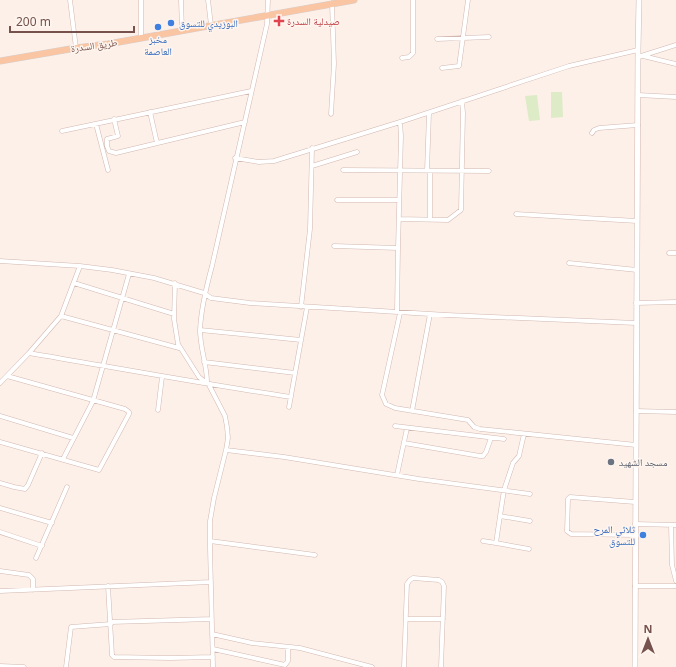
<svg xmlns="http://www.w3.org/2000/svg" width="676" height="667" font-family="'Noto Sans','Noto Naskh Arabic',sans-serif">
	<rect width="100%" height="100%" fill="#fdf0e9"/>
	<!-- green -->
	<path fill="#ddebc7" d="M551,92H562L563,117L551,118Z
		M537,95L540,120L529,121L525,96Z"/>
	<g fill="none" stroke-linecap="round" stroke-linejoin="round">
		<defs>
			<path id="minor" d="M70,0L76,48
				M141,0V38
				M181,0L182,30
				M208,0L211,25
				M437,39L489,37
				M643,56L676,64
				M638,57L676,45
				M402,58L409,57L413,53V0
				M442,68L459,66L468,0
				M638,95L676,97
				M150,112L157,143
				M331,114L334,64L332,3
				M114,119L118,136L107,139V146L109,151L116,153L245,122
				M96,124L108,170
				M62,131L251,91
				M592,133L594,130L599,128L638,125
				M235,158L259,162L274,161L400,122L569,66L638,50
				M312,166L357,152
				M343,170L489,171
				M427,171L429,113
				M337,200H399
				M516,214L637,221
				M399,219L448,220L461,210L463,113L462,101
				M430,219V171
				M334,246L398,248
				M669,253H676
				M0,261L80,266
				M569,263L637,270
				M74,283L174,314
				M175,283L174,319L178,344L199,377L209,385L225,416L227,427L228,438L226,450L214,498L210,521V548L213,667
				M636,303L676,302
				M301,307L310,229L312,148
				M397,312L398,248L401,136L400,122
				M400,313L382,395L386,404L395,408L468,420L474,427L480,429L636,445
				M61,316L179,348
				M200,330L301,340
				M29,353C117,368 203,384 291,397
				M204,362L295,373
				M207,382C207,365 200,348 200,330C201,308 206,288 212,266L267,24L268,0
				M0,383L29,353L61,316L80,266L112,270L154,278L204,293L211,298L250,303L447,315L636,323
				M289,407L307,307
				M158,410L162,377
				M412,411L430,314
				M636,411L676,412
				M0,416L73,438
				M395,426L504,439
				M524,434L519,456L513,463L504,490L500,516L530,521
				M0,442L99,470L129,414V412L125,409L7,376
				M404,443L480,456H483L486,452L491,438
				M226,450L284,457L419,479L530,494
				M63,459L93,401L129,274
				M397,475L407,428
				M0,483L14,487L25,489L28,485L42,453
				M0,508L52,523
				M500,516L496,543L529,549
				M635,524L676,525
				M671,525L672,565L676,581
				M0,532L42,546
				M635,535L571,534L567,531L568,499L570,497L635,502
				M210,541L315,555
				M483,541L496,543
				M36,558L67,487
				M0,571L29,575L33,579V590
				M108,586L112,655L114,657L170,658L213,657
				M635,586H676
				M0,591L211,582
				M406,619H443
				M111,622L212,619
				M212,634L252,643L300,648L372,667
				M213,649L285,665L288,661V648
				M0,666L24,667
				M66,667L71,627L111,624
				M404,667L407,584L410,580L413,578L439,580L442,582L444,586L441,667"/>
			<path id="tertiary" d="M635,667L638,50L639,0"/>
			<path id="primary" d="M0,61L76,48L108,44L354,0"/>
		</defs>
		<!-- minor casing -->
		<use href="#minor" stroke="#d1b8b0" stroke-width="5"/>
		<!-- tertiary casing -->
		<use href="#tertiary" stroke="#d1b8b0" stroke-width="6"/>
		<!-- primary casing -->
		<use href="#primary" stroke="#d9cfcd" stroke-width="7"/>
		<!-- minor -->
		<use href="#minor" stroke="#fff" stroke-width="4"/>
		<!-- tertiary -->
		<use href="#tertiary" stroke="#fff" stroke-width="5"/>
		<!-- primary -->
		<use href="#primary" stroke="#fac5a2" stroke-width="6"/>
	</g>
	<!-- markers -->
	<path fill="#e0444e" stroke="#fff5ef" stroke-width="1.5" d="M277 15h4v4h4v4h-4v4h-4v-4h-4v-4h4z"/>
	<g fill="#3f7fe0" stroke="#fff5ef" stroke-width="1.5">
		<circle cx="171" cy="23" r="4"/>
		<circle cx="158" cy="27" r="4"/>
		<circle cx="643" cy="535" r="4"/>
	</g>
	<circle fill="#6b7280" stroke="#fff5ef" stroke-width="1.5" cx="611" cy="462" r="4"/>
	<g text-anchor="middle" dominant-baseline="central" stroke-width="3" stroke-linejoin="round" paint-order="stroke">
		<!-- health labels -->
		<g font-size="10" fill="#be3a42" stroke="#fff5ef" text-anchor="start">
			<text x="287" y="21">صيدلية السدرة</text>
		</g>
		<!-- shop labels -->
		<g font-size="10" fill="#366cbe" stroke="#fff5ef" text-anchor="start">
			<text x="179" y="23">البوزيدي للتسوق</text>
			<text x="158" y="39" text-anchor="middle">مخبز<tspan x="158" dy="12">العاصمة</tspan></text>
			<text x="635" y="529" text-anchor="end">ثلاثي المرح<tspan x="635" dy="12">للتسوق</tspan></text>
		</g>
		<!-- street labels -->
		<g font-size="10" fill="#77524c" stroke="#fff5ef">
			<text transform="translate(94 45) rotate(-8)">طريق السدرة</text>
		</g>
		<!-- worship labels -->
		<g font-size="10" fill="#5b616d" stroke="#fff5ef" text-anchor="start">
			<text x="619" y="462">مسجد الشهيد</text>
		</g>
	</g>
	<!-- north arrow -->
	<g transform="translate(648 639)" stroke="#fff5ef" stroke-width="3" paint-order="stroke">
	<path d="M0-3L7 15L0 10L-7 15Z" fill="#77524c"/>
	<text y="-6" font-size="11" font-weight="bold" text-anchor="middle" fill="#77524c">N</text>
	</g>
	<!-- scale -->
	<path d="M10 26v6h124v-6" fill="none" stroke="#77524c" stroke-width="2"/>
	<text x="16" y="26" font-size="12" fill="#77524c" stroke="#fff5ef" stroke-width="3" paint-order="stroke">200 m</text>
</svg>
